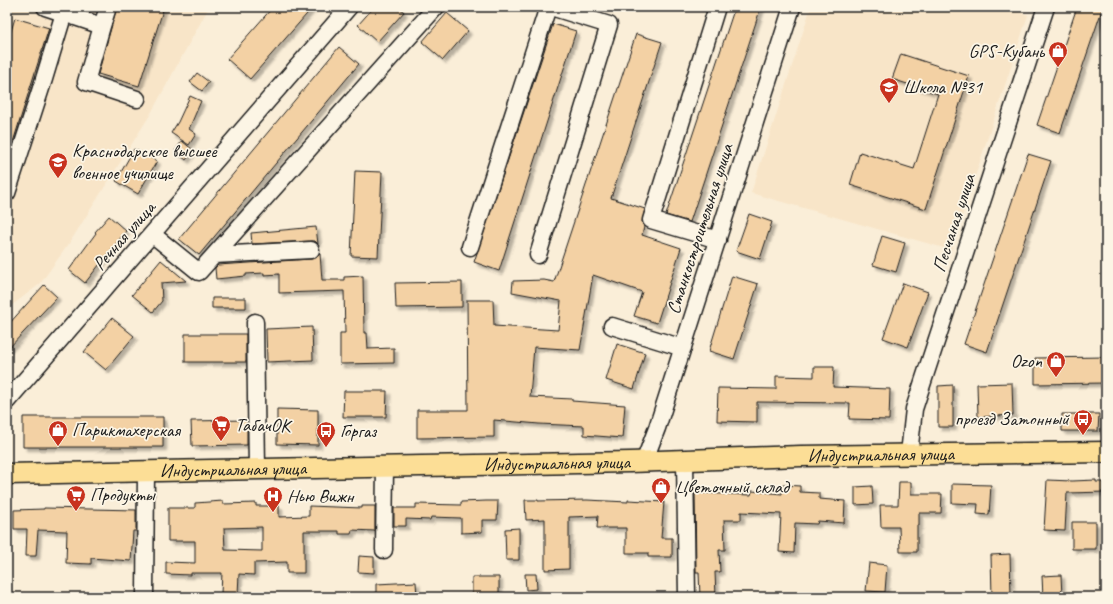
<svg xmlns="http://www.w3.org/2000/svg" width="1113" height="604" font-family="Caveat,sans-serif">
	<defs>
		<filter id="shadow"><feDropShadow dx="3.5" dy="3.5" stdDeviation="1" flood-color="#0004"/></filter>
	</defs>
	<rect width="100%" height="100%" fill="#faeed8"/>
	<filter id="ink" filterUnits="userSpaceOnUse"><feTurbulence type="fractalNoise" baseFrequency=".025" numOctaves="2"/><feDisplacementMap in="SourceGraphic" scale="8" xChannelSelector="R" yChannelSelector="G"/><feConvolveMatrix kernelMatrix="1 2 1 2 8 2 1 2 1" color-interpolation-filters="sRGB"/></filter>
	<g filter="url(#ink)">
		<!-- built -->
		<path fill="#f8e5c8" d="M7,7H209L150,115L70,242L40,284L7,309Z
			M811,7H1004L1028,15L951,250L751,193Z"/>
		<!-- building -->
		<path fill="#f3d1a4" stroke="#1c1c1c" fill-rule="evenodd" filter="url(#shadow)" d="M117,7H164L139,86L98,74Z
			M273,7H313L250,79L227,59Z
			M374,7H398L404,12L377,42L358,25Z
			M735,7H761L690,222L666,215Z
			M1077,7H1103L1060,133L1037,125Z
			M447,13L468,31L443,60L422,42Z
			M15,18L49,28L7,161V44Z
			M553,24L576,31L499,271L474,262Z
			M636,34L662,42L611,198L645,209L642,222L644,227L642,235L681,248L657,323L634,316L642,292L593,275L580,350L534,347L530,397L572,399V401L625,405L622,438L584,435V426L539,424L494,420V437L417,438V410H468L467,300H493L494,326L558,330L561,301L512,292L513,281L544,280L554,282Z
			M339,47L359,64L199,255L179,239Z
			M901,54L969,76L926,209L850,185L860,152L914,169L938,94L892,79Z
			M197,73L209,82L202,91L190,82Z
			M190,96L201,101L189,129L196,134L189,145L171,133L178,122Z
			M182,141L193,150L186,160L175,151Z
			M134,149L157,161L138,194L116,181Z
			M1028,154L1051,161L987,352L964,344Z
			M355,171L382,172L378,257L351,256Z
			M749,214L772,222L760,259L736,251Z
			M109,216L126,231L85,283L69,270L96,233L95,232Z
			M316,227L318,244L315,241H311L252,244L251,233Z
			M882,236L905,243L896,272L873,265Z
			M320,254L322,280H344V277L363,276L364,333H367L368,349L394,348V363L340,364V333H345L344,291L279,293V274L264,275V273L246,274V276L216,279L215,268L218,265L311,259L316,258Z
			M161,260L186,281L161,283L162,301L153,312L132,295Z
			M732,276L758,284L734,359L709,351Z
			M462,282V307L396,308L395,283Z
			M903,283L928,292L908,347L883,338Z
			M44,285L57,297L7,350V326Z
			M212,298H246V308H212Z
			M112,318L134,336L106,370L84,352Z
			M312,327L313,360L267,362L266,329Z
			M185,334H246V362H185Z
			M617,344L645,353L634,389L606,380Z
			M1106,357V383L1035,384V358Z
			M814,367H834L833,387L890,389L889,420L849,419L850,403L757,402V422L717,421L718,388L776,389V376L814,377Z
			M1012,383L1013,415L978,417L977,384Z
			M953,385V427H938V386Z
			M344,391H387L386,417H343Z
			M277,409L318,410V445L277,444Z
			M1062,414H1099L1098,431H1062Z
			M23,417H163V447H23Z
			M247,420V445L192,446L191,421Z
			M1047,480L1072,481L1096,480V482H1106V492L1067,493L1065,531L1044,530Z
			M899,482H911V494H942L941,513H919V526H917V552H900L899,527H881L880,505H898Z
			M952,484L991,485L989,515L977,514L978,504L952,503Z
			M782,485L800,486V492L819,493V499L845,501L844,523L818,521L817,524L795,523L794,553L779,552L781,514L741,512V520H724L725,550H719L720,572H715L716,597H700L699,572H696L695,493L751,495L752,491L782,494Z
			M872,486L873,504L855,505V487Z
			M525,500H538V501L587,500L628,502V500L664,502L661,538H672V557H648V553H626V528H597L598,516L569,517V569L545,570V519L526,520Z
			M223,501V504L256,503V506H279V517L309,516V506L362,508V506H375V531L352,530L351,534H339V531H304V573H287V562L254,563V575L239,574L238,594L221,593L222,573H191V575L166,574V562L195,563V541H168V508H195V503ZM262,527V551L225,550L224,528Z
			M486,501H498L497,520H482V532L461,533V518L431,517L430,520L406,519V526H394V508H416V504L461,505V502Z
			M44,508L136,510V531H133L131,561L91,558V564L66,563L67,531H65L38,530L36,556H26L27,529H14V510L44,509Z
			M1072,522H1096V549H1072Z
			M519,528V560H506L505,529Z
			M1010,554L1011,597H992L991,555Z
			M359,556L374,557V573L358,572Z
			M869,563L887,565L885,592L866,591Z
			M525,574H536L537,589L526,590Z
			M1061,575L1062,597H1043L1042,576Z
			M472,577H499V597H472Z
			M416,582L417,597H376V584Z"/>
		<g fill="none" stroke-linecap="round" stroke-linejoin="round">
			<defs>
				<path id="minor" d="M45,7L102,26L108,7
					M717,7L651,220L718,240
					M102,26L86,82L137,99
					M7,193L44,79L64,13
					M152,234L199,272L436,7
					M470,247L548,7
					M214,255L311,250
					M538,255L609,25L551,7
					M255,322L257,469
					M612,326L683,348
					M7,401L349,7
					M909,454L914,409L1046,7
					M685,460L687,597
					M644,462L657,428L792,7
					M384,550L385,466
					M145,597L146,471"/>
				<g id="major">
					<path id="s1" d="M7,474L630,462L801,456L1106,452"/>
				</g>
			</defs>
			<!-- minor casing -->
			<use href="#minor" stroke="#1c1c1c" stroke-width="19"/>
			<!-- major casing -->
			<use href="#major" stroke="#1c1c1c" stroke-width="23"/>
			<!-- minor -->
			<use href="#minor" stroke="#fcf5e5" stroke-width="16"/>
			<!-- major -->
			<use href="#major" stroke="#fcde96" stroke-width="20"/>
		</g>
	</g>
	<!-- icons -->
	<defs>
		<symbol id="shop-pin" viewBox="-11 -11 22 30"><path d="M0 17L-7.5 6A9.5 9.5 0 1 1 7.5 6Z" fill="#c8321e" stroke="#fcf5e5"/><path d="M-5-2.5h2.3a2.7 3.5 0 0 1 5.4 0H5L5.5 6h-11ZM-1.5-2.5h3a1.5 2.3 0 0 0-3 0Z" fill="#fff"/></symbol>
		<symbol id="school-pin" viewBox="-11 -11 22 30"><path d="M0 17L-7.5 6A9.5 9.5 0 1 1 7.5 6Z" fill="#c8321e" stroke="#fcf5e5"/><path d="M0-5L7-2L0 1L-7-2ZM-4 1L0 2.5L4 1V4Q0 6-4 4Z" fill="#fff"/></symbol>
		<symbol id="university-pin" viewBox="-11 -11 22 30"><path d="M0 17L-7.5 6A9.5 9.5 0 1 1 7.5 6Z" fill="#c8321e" stroke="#fcf5e5"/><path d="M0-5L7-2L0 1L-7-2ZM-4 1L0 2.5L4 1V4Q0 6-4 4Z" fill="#fff"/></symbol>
		<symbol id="bus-pin" viewBox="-11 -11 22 30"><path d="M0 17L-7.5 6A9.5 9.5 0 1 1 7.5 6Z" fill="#c8321e" stroke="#fcf5e5"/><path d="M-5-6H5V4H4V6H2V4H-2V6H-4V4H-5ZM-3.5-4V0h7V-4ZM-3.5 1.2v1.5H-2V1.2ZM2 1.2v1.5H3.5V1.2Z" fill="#fff"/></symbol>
		<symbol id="supermarket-pin" viewBox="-11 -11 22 30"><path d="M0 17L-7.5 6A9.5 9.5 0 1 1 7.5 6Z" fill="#c8321e" stroke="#fcf5e5"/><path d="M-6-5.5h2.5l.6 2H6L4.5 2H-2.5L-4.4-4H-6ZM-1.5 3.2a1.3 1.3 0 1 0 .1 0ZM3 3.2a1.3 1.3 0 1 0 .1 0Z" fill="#fff"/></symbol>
		<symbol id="hospital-pin" viewBox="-11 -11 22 30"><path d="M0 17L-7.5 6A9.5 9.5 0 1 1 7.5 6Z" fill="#c8321e" stroke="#fcf5e5"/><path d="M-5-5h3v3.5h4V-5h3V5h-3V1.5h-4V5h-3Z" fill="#fff"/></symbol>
	</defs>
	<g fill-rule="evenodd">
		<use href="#shop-pin" x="1047" y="40" width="22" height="30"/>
		<use href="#school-pin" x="878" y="76" width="22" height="30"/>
		<use href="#university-pin" x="47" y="151" width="22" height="30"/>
		<use href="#shop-pin" x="1045" y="350" width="22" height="30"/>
		<use href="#bus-pin" x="1072" y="408" width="22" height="30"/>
		<use href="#supermarket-pin" x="210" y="414" width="22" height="30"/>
		<use href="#shop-pin" x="47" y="419" width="22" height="30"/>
		<use href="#bus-pin" x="315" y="420" width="22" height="30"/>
		<use href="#shop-pin" x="650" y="476" width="22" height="30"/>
		<use href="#supermarket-pin" x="65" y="484" width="22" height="30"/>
		<use href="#hospital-pin" x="262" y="485" width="22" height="30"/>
	</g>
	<g text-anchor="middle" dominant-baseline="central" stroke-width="3.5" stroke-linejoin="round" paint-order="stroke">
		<!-- poi labels -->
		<g font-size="19" fill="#1c1c1c" stroke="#fcf5e5" text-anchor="start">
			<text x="1044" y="51" text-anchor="end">GPS-Кубань</text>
			<text x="903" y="87">Школа №31</text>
			<text x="72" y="151">Краснодарское высшее<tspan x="72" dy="22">военное училище</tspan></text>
			<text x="1042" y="361" text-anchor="end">Ozon</text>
			<text x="1069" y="419" text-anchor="end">проезд Затонный</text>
			<text x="235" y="425">ТабачОК</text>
			<text x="72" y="430">Парикмахерская</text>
			<text x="340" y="431">Горгаз</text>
			<text x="675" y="487">Цветочный склад</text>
			<text x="90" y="495">Продукты</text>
			<text x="287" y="496">Нью Вижн</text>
		</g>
		<!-- street labels -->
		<g font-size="19" fill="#1c1c1c" stroke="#fcf5e5">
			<text transform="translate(954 223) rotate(-72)">Песчаная улица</text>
			<text transform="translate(700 229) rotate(-72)">Станкостроительная улица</text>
			<text transform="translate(124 236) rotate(-49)">Речная улица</text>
			<text stroke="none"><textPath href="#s1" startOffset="874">Индустриальная улица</textPath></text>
			<text stroke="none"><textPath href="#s1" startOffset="550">Индустриальная улица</textPath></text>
			<text stroke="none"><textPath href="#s1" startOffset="226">Индустриальная улица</textPath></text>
		</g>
	</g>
	<!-- margin -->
	<rect width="1113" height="604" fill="none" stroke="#fcf5e5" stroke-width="24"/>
	<rect x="12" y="12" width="1089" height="580" fill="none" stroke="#1c1c1c" stroke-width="1.5" filter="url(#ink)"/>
</svg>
